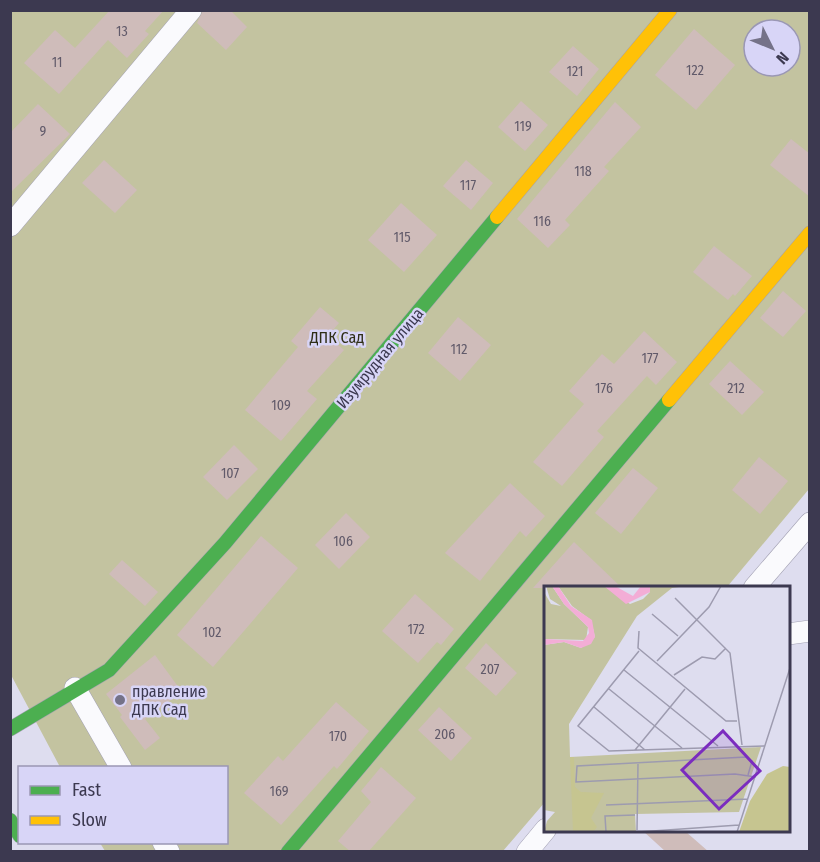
<svg xmlns="http://www.w3.org/2000/svg" width="820" height="862" font-family="'Fira Sans Condensed',sans-serif">
	<rect width="100%" height="100%" fill="#deddef"/>
	<!-- green -->
	<path fill="#c3c3a0" fill-rule="evenodd" d="M10,11H809V489L727,587L546,588L545,802L503,851H105L100,843L226,842V768L60,767L11,675ZM754,30H790V66H754Z"/>
	<!-- building -->
	<path fill="#cfbcba" d="M110,10H164L145,31L149,34L127,58L108,40L59,94L24,63L55,30L75,48Z
		M203,10H230L247,27L226,50L197,23Z
		M694,29L735,65L696,110L655,75Z
		M573,46L599,69L577,96L549,72Z
		M521,101L548,125L525,151L498,127Z
		M615,102L641,127L604,167L609,171L565,220L570,225L548,248L517,219Z
		M38,104L70,134L10,193V133Z
		M791,139L810,154V197L770,165Z
		M104,160L137,190L115,213L82,183Z
		M466,160L493,183L471,210L443,186Z
		M401,203L437,235L404,272L368,240Z
		M714,246L752,276L735,296L733,294L728,300L693,272Z
		M783,291L806,311L783,337L760,318Z
		M320,307L339,323L328,336L344,350L307,391L317,399L281,441L245,410L298,347L291,341Z
		M458,317L491,345L460,381L428,353Z
		M644,331L677,362L656,385L647,376L597,431L604,437L562,486L533,462L584,404L569,391L602,354L614,364Z
		M730,361L764,392L742,415L709,384Z
		M234,445L258,469L227,500L203,477Z
		M759,457L788,481L760,514L732,490Z
		M633,468L658,488L621,534L595,513Z
		M510,483L545,516L526,537L520,531L480,581L445,553Z
		M346,513L370,537L339,569L315,545Z
		M261,536L298,568L213,667L177,635Z
		M574,542L622,588H533Z
		M122,560L158,592L145,606L109,574Z
		M415,594L454,629L441,645L437,642L418,663L382,631Z
		M486,643L517,673L496,696L465,668Z
		M155,655L182,692L145,719L160,738L145,750L120,717L122,715L106,694Z
		M336,702L369,731L337,769L334,766L281,825L244,793L278,756L283,761Z
		M439,707L472,738L451,761L418,730Z
		M381,767L416,798L368,852H351L338,841L371,802L361,791Z
		M643,831H685L709,852H666Z"/>
	<g fill="none" stroke-linecap="round" stroke-linejoin="round">
		<defs>
			<path id="street" d="M10,226L191,10
				M754,588L810,523
				M788,634L810,631
				M75,688L121,768
				M163,842L169,852
				M527,852L546,829"/>
			<path id="fast" d="M10,729L109,670L225,543L497,217
				M10,820L20,836
				M288,852L669,400"/>
			<path id="slow" d="M497,217L670,10
				M669,400L810,233"/>
		</defs>
		<!-- street casing -->
		<use href="#street" stroke="#a2a0b2" stroke-width="22"/>
		<!-- fast casing -->
		<use href="#fast" stroke="#a2a0b2" stroke-width="15"/>
		<!-- slow casing -->
		<use href="#slow" stroke="#a2a0b2" stroke-width="15"/>
		<!-- street -->
		<use href="#street" stroke="#fafafd" stroke-width="21"/>
		<!-- fast -->
		<use href="#fast" stroke="#4caf50" stroke-width="14"/>
		<!-- slow -->
		<use href="#slow" stroke="#ffc107" stroke-width="14"/>
	</g>
	<!-- markers -->
	<circle fill="#757288" stroke="#d8d5f7" stroke-width="2" cx="120" cy="700" r="6"/>
	<g text-anchor="middle" dominant-baseline="central" stroke-width="5" stroke-linejoin="round" paint-order="stroke">
		<!-- number labels -->
		<g font-size="14" fill="#615a6a">
			<text x="122" y="31">13</text>
			<text x="57" y="62">11</text>
			<text x="695" y="70">122</text>
			<text x="575" y="71">121</text>
			<text x="523" y="126">119</text>
			<text x="43" y="131">9</text>
			<text x="583" y="171">118</text>
			<text x="468" y="185">117</text>
			<text x="542" y="221">116</text>
			<text x="402" y="237">115</text>
			<text x="459" y="349">112</text>
			<text x="650" y="358">177</text>
			<text x="604" y="388">176</text>
			<text x="736" y="388">212</text>
			<text x="281" y="405">109</text>
			<text x="230" y="473">107</text>
			<text x="343" y="541">106</text>
			<text x="416" y="629">172</text>
			<text x="212" y="632">102</text>
			<text x="490" y="669">207</text>
			<text x="445" y="734">206</text>
			<text x="338" y="736">170</text>
			<text x="279" y="791">169</text>
		</g>
		<!-- park labels -->
		<g font-size="16" fill="#2f2f17" stroke="#d8d5f7">
			<text x="337" y="337">ДПК Сад</text>
		</g>
		<!-- street labels -->
		<g font-size="16" fill="#3c3950" stroke="#d8d5f7">
			<text transform="translate(380 358) rotate(-50)">Изумрудная улица</text>
		</g>
		<!-- poi labels -->
		<g font-size="16" fill="#3c3950" stroke="#d8d5f7" text-anchor="start">
			<text x="132" y="691">правление<tspan x="132" dy="18">ДПК Сад</tspan></text>
		</g>
	</g>
	<!-- overview -->
	<g transform="translate(544 586)">
		<rect width="246" height="246" fill="#deddef"/>
		<path d="M2,0H8L20,18L44,41L42,54L0,53V6L7,18L17,20L6,13ZM14,0H60L86,18L99,13L106,6V0H142L128,2L93,30L25,138L26,171L217,161L195,226L91,228L92,246H0L3,235L11,226L0,224V59L20,56L37,62L51,51L47,34L28,20Z" fill="#c3c3a0"/>
		<path d="M26,171H30L31,201L37,206L60,207L47,232L53,241L49,246H29ZM239,180L246,181V246H195L206,215L223,188Z" fill="#c6c590"/>
		<path d="M8,0H14L27,20L48,34L51,51L47,58L37,62L20,56L0,59V53L39,55L45,47L44,41L20,18ZM60,0H71L89,10L97,0H106V6L82,18Z" fill="#f3add6"/>
		<path fill="none" stroke="#9d9baf" stroke-width="1.5" d="M131,12L186,67L198,159M108,28L134,50M95,45L94,62L182,135H193M95,65L34,140L65,165L221,160M113,75L165,21L177,0M80,84L174,160M130,89L158,71L171,73L182,62M65,103L138,162M50,121L101,164M91,164L141,103M204,189L208,175L202,171L33,180L32,196L191,188L212,191M62,219L204,213M93,244L94,178M62,246L61,230L91,229M94,246L195,239M193,246L246,82"/>
		<path fill="#7b2cbf" fill-opacity="0.15" stroke="#7b2cbf" stroke-width="3" d="M179,145L216,185L175,223L138,184Z"/>
		<rect width="246" height="246" fill="none" stroke="#3c3950" stroke-width="3"/>
	</g>
	<!-- border -->
	<rect width="820" height="862" fill="none" stroke="#3c3950" stroke-width="24"/>
	<!-- legend -->
	<rect x="18" y="766" width="210" height="78" fill="#d8d5f7" stroke="#9a97b4" stroke-width="1.5"/>
	<rect x="30" y="786" width="30" height="9" fill="#4caf50" stroke="#9a97b4" stroke-width="1.5"/>
	<text x="72" y="796" font-size="18" fill="#3c3950">Fast</text>
	<rect x="30" y="816" width="30" height="9" fill="#ffc107" stroke="#9a97b4" stroke-width="1.5"/>
	<text x="72" y="826" font-size="18" fill="#3c3950">Slow</text>
	<!-- north arrow -->
	<g transform="translate(772 48) rotate(133)"><circle r="28" fill="#d8d5f7" stroke="#9a97b4" stroke-width="1.5"/>
	<path d="M0-4.5L10 22L0 15L-10 22Z" fill="#757288"/>
	<text y="-9" font-size="16" font-weight="bold" text-anchor="middle" fill="#3c3950">N</text>
	</g>
</svg>
